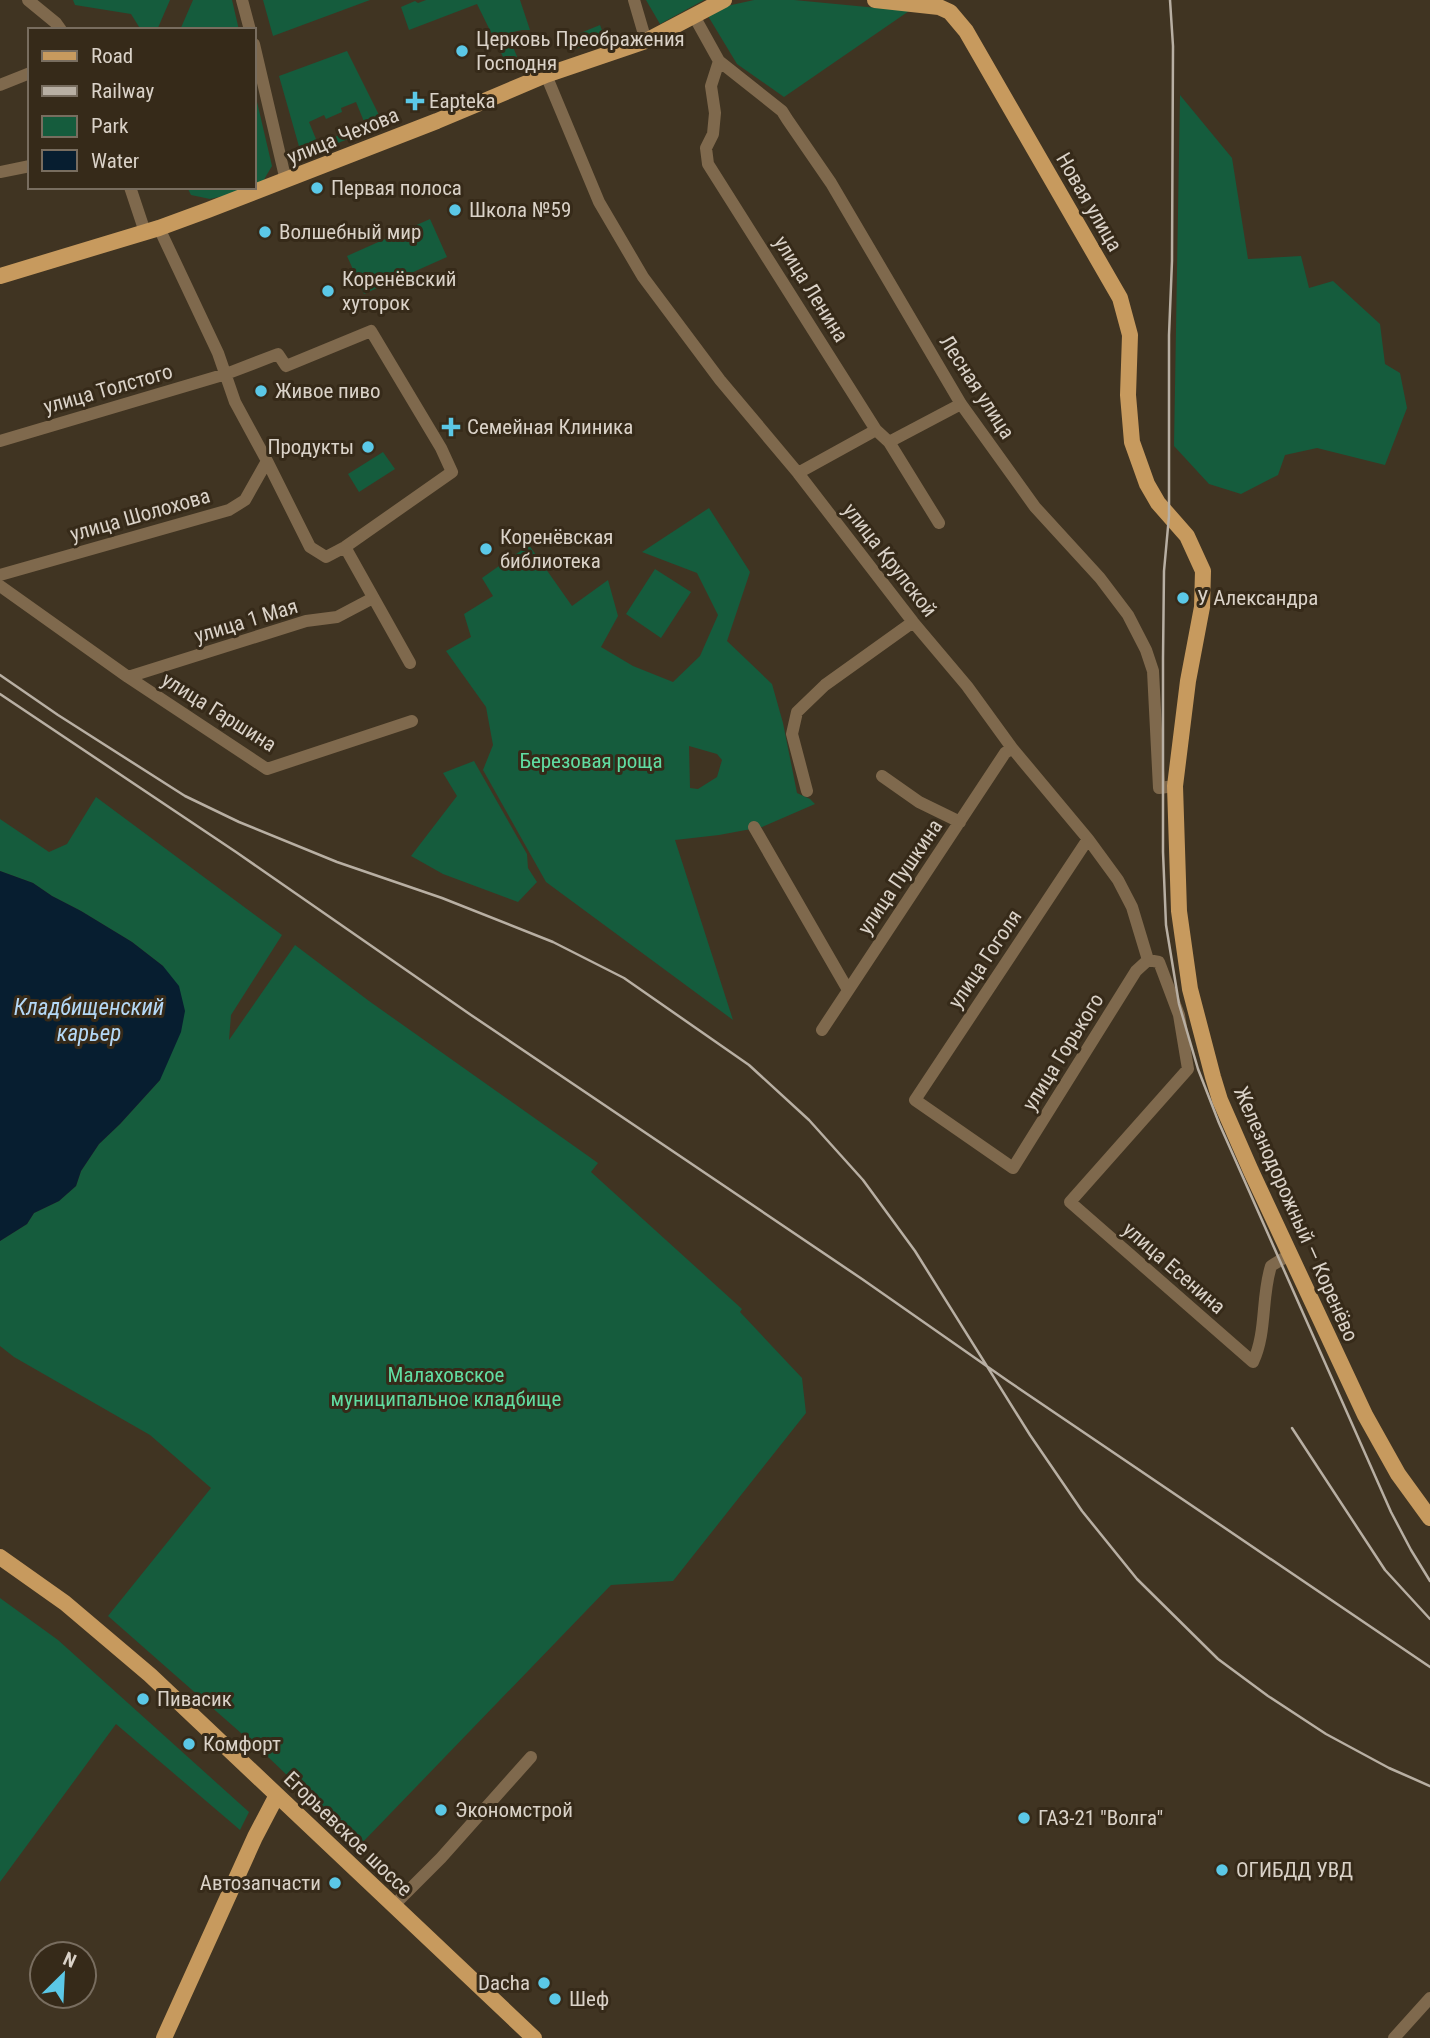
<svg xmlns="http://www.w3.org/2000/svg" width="1430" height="2038" font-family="'Roboto Condensed',sans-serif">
	<rect width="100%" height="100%" fill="#403422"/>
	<!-- green -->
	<path fill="#155c3d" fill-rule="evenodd" d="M73,0H170L157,30H141L131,14L75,5Z
		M193,0H232L239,30H180Z
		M263,0H370L273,36Z
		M426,0H520L530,30H522L513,32L510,40L521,66L510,71L477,4L409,30L401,7L415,1L418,3Z
		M646,0H704L660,24Z
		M754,0H794L909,11L784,97L737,64L708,16L727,6Z
		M600,25L605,38L568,52L563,40Z
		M347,51L384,125L302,157L279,76ZM356,102L365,124L318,144L309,122L324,115L326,119L342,112L341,108Z
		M254,89L272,166L259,188L210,199L191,195L187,187H254V127L257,125L254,116Z
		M1180,95L1232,158L1248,259L1301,256L1309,288L1333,281L1380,324L1385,364L1400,373L1407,408L1385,465L1317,448L1285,455L1278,475L1241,494L1209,484L1174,446Z
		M430,219L447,257L364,294L347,256Z
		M383,452L395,469L359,492L348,474Z
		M709,508L750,572L727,641L772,684L783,723L797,793L810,799L815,804L762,827L719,835L675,840L733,1020L546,882L483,770L493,745L486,707L446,651L471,637L464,614L493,596L482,578L529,545L572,606L608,580L618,616L601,647L633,666L673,682L700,656L718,615L697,573L642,552ZM689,746L717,754L722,760L717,777L698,789L690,788Z
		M655,569L691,592L661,638L626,614Z
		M474,761L527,854L528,868L537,882L518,902L443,874L411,856L457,796L443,773Z
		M96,797L282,935L231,1015L229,1040L295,945L369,1001L598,1163L591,1172L742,1309L740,1312L802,1378L806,1413L673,1581L611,1585L360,1845L267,1756L108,1616L211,1488L150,1435L14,1357L0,1346V1241L27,1224L34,1213L59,1201L76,1186L81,1171L99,1144L120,1124L160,1080L163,966L132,942L81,911L52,896L33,883L0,871V819L49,852L67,844Z
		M0,1598L58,1640L249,1812L240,1830L116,1724L0,1882Z"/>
	<!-- water -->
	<path fill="#071e30" d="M0,871L33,883L52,896L81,911L132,942L163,966L179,986L185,1011L181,1032L160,1080L120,1124L99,1144L81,1171L76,1186L59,1201L34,1213L27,1224L0,1241Z"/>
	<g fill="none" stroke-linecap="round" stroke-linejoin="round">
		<!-- minor -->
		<path stroke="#7f694d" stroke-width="12" d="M28,0L56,23L61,30
			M242,0L250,30
			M634,0L646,41
			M694,16L719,61L782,111L787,119L831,183L961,404L1035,507L1100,578L1128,615L1146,650L1153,671L1159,788L1175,786
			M254,44L286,181
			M719,61L711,86L715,113L713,134L706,148L708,164L876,430L889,442L939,523
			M546,75L599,202L643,277L720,380L798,473L913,622L967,686L1012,748L1088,839L1118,880L1132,907L1148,960L1159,962L1179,1015L1188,1069L1070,1202L1253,1362C1267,1332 1261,1298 1271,1266L1289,1255
			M0,85L30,73
			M0,172L30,166
			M130,187L145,232
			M0,441L226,374L278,354L286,366L371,331L441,448L452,472L345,547L326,557L310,547L267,461L235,402L218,353L159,228
			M889,442L961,404
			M798,473L876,430
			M345,547L410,663
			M0,575L229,510L245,500L267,461
			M0,586L128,677L267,769L412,721
			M128,677L306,621L337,617L373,598
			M882,776L919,802L960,822
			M807,791L792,734L797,712L825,685L913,622
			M754,827L848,990
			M1088,839L915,1100L1013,1168L1136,971L1148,960
			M822,1030L1005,753L1012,748
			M393,1906L441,1858L531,1757
			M1394,2038L1430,1998"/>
		<!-- major -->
		<path stroke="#c79a5e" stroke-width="16" d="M875,0L939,7L950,12L966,31L1120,298L1130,335L1128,395L1132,442L1147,484L1158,503L1187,536L1203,571L1202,607L1188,681L1175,786L1179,911L1190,989L1213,1077L1220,1100L1251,1171L1365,1415L1398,1474L1430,1518
			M0,276L159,228L208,210L437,121L546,75L646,41L724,0
			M0,1557L65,1603L150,1675L534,2038
			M164,2038L255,1837L277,1795"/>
		<!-- rail -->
		<path stroke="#b8afa3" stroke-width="2.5" d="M1170,0L1173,46L1172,261L1169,335V516L1164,571L1163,658V852L1166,925L1179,1004L1198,1069L1219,1123L1391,1512L1411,1550L1430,1581
			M0,675L58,715L185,796L239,822L337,862L442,898L553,942L624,978L749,1065L809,1120L863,1180L915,1251L1030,1435L1082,1511L1137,1579L1218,1659L1268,1696L1326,1734L1389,1768L1430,1786
			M0,694L236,852L471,1015L862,1279L1008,1381L1430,1667
			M1292,1428L1385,1570L1430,1619"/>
	</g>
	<!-- markers -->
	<g fill="#5bc8e7" stroke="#362a19" stroke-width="2.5">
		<circle cx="462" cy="51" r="7"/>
		<path d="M411.5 90.5h7v7h7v7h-7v7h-7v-7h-7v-7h7z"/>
		<circle cx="317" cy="188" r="7"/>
		<circle cx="455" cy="210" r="7"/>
		<circle cx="265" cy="232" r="7"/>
		<circle cx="328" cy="291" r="7"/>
		<circle cx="261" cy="391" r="7"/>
		<path d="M447.5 416.5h7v7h7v7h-7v7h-7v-7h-7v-7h7z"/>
		<circle cx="368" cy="447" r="7"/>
		<circle cx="486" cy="549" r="7"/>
		<circle cx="1183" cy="598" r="7"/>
		<circle cx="143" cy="1699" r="7"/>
		<circle cx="189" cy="1744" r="7"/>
		<circle cx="441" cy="1810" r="7"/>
		<circle cx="1024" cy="1818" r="7"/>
		<circle cx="1222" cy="1870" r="7"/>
		<circle cx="335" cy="1883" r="7"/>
		<circle cx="544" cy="1983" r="7"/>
		<circle cx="555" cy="1999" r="7"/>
	</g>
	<g text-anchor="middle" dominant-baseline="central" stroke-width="6" stroke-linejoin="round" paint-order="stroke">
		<!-- poi labels -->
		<g font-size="21" fill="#dad2c8" stroke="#362a19" text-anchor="start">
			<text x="476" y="39">Церковь Преображения<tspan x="476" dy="24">Господня</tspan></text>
			<text x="429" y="101">Eapteka</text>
			<text x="331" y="188">Первая полоса</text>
			<text x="469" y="210">Школа №59</text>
			<text x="279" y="232">Волшебный мир</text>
			<text x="342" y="279">Коренёвский<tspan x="342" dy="24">хуторок</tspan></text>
			<text x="275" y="391">Живое пиво</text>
			<text x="467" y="427">Семейная Клиника</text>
			<text x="354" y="447" text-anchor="end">Продукты</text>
			<text x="500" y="537">Коренёвская<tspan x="500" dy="24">библиотека</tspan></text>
			<text x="1197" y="598">У Александра</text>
			<text x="157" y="1699">Пивасик</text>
			<text x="203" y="1744">Комфорт</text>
			<text x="455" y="1810">Экономстрой</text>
			<text x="1038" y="1818">ГАЗ-21 "Волга"</text>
			<text x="1236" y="1870">ОГИБДД УВД</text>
			<text x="321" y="1883" text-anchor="end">Автозапчасти</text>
			<text x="530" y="1983" text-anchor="end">Dacha</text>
			<text x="569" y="1999">Шеф</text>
		</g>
		<!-- street labels -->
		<g font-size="21" fill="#dad2c8" stroke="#362a19">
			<text transform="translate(343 136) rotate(-22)">улица Чехова</text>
			<text transform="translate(1089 202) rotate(60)">Новая улица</text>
			<text transform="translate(811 289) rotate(58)">улица Ленина</text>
			<text transform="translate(977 387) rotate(57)">Лесная улица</text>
			<text transform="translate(108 389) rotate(-16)">улица Толстого</text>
			<text transform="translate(140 515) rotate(-16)">улица Шолохова</text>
			<text transform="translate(890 560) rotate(52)">улица Крупской</text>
			<text transform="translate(246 621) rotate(-17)">улица 1 Мая</text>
			<text transform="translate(219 712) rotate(32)">улица Гаршина</text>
			<text transform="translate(900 877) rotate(-56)">улица Пушкина</text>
			<text transform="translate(985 959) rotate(-56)">улица Гоголя</text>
			<text transform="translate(1063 1052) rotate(-58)">улица Горького</text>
			<text transform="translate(1296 1214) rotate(66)">Железнодорожный — Коренёво</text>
			<text transform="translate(1174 1268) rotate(41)">улица Есенина</text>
			<text transform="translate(348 1834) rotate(44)">Егорьевское шоссе</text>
		</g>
		<!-- park labels -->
		<g font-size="21" fill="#60dda2" stroke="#362a19">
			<text x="591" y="761">Березовая роща</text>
			<text x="446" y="1375">Малаховское<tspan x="446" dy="24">муниципальное кладбище</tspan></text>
		</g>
		<!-- water labels -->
		<g font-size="23" font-style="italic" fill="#b4d8f6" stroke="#362a19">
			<text x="89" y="1007">Кладбищенский<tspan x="89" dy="26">карьер</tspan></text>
		</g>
	</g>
	<!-- legend -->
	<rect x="28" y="28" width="228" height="161" fill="#362a19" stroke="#786d5f" stroke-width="2"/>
	<rect x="42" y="51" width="35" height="10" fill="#c79a5e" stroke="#786d5f" stroke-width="2"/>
	<text x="91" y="63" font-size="21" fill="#dad2c8">Road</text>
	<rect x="42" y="86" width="35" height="10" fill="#b8afa3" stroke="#786d5f" stroke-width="2"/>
	<text x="91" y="98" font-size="21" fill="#dad2c8">Railway</text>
	<rect x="42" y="116" width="35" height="21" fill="#155c3d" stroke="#786d5f" stroke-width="2"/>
	<text x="91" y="133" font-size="21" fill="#dad2c8">Park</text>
	<rect x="42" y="150" width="35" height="21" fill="#071e30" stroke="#786d5f" stroke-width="2"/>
	<text x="91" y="168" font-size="21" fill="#dad2c8">Water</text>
	<!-- north arrow -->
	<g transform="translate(63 1975) rotate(24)"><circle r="33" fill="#362a19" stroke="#786d5f" stroke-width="2"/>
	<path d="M0-5L12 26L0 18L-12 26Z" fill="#5bc8e7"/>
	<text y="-10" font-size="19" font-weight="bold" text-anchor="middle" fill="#dad2c8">N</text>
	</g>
</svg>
